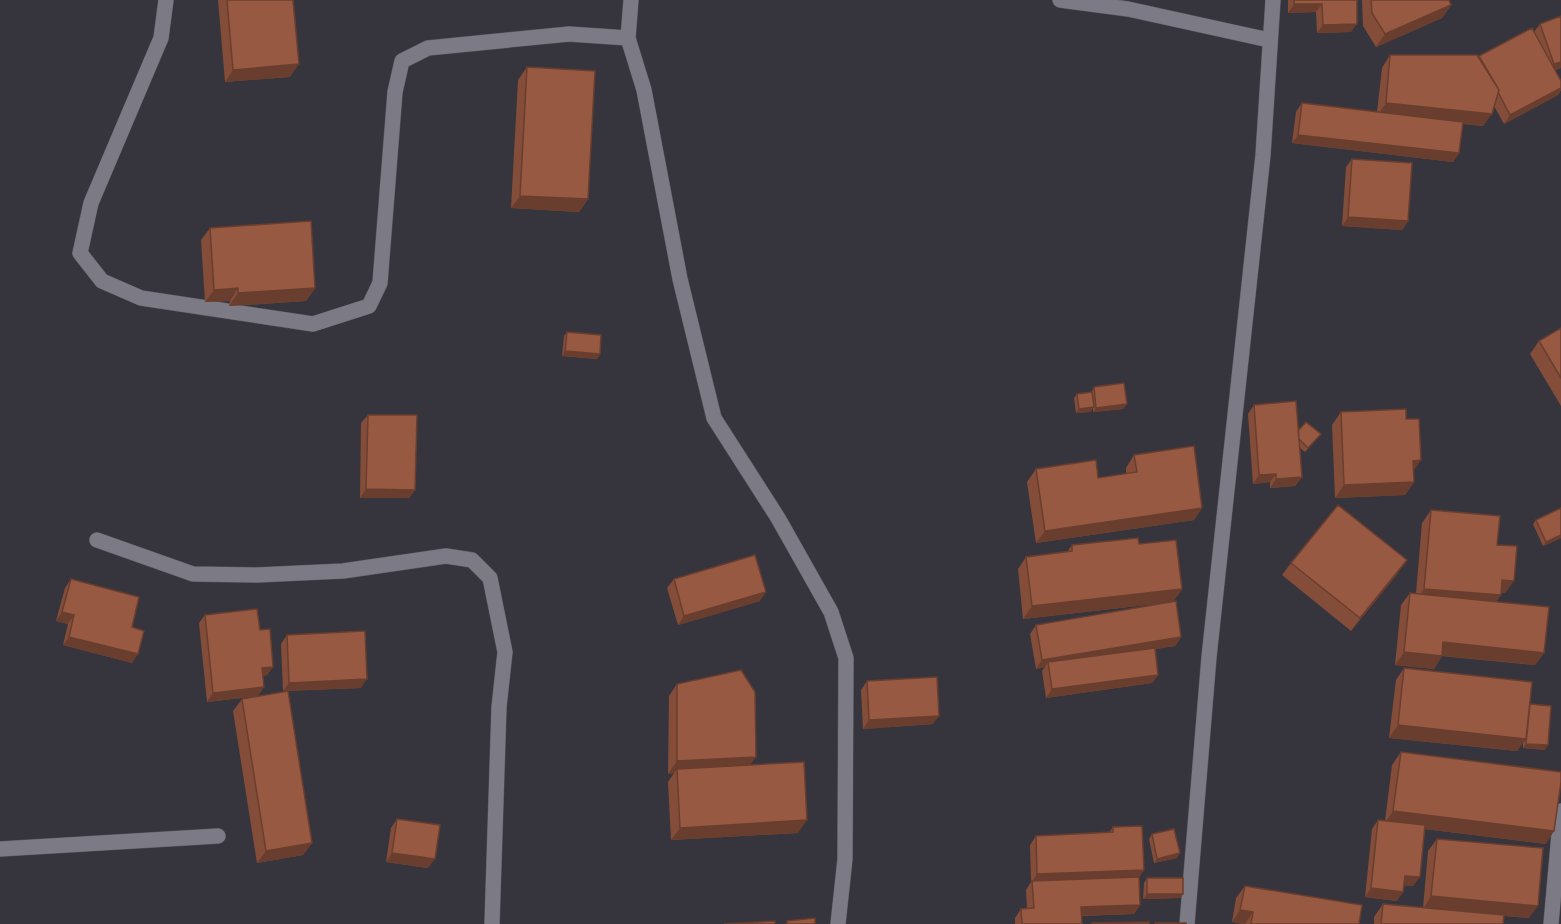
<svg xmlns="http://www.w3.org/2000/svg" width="1561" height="924" font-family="'Public Sans',sans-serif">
	<rect width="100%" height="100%" fill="#36353e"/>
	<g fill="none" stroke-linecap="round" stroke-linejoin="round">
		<defs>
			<path id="minor" d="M166,0L161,38L91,203L80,253L102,281L141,298L313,324L369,306L380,283L395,92L402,61L428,48L569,34L628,38L644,90L680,279L714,418L778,518L831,612L846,658L845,859L838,924
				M1060,0L1128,9L1269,40
				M628,38L631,0
				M97,540L193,574L257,575L343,571L446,556L472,560L490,578L505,652L499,707L492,924
				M0,849L218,836
				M1187,924L1209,657L1263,155L1273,0
				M1551,924L1561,811"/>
		</defs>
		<!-- minor casing -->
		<use href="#minor" stroke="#55545c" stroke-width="16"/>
		<!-- minor -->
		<use href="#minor" stroke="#7c7b85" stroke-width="15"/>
	</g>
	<!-- wall -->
	<path fill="#834d39" d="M218,0H293L290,77L225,82Z
		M1288,0H1357L1351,32L1317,33L1316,12L1288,13Z
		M1362,0H1449L1451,5L1442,18L1376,47L1363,26Z
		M1561,16V68L1555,70L1561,81V90L1558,95L1504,124L1494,106L1483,126L1463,124L1459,153L1453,162L1292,143L1296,112L1302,103L1377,112L1382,68L1390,55L1479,57L1534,32L1540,24Z
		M527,67L588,199L579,212L511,208L518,80Z
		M1352,159L1408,221L1402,230L1342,226L1346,167Z
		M210,228L315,288L306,301L229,306L230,301L205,302L201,240Z
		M1561,328V406L1530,354L1539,341Z
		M567,332L600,354L597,359L562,356L564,336Z
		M1094,387L1127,404L1123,409L1093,412V408L1090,412L1076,413L1074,398L1077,394L1091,393Z
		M1254,405L1298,431L1318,438L1305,452L1299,447L1302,477L1295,486L1270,488V482L1253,484L1248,414Z
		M1341,412L1406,419L1413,471L1414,482L1405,495L1335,498L1332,425Z
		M368,415L415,490L409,498H360L361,423Z
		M1134,455L1202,508L1194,520L1036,543L1027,482L1036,469L1098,478L1126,474V468Z
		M1561,508V538L1543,546L1533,524L1536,520Z
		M1431,510L1497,545L1505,593H1501L1496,602L1544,653L1535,665L1442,656L1434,669L1395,665L1401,605L1410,593H1416L1422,523Z
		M1139,544L1182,589L1173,602L1023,619L1018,569L1026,557L1067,552L1072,545Z
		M1291,563L1398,573L1351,631L1282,575Z
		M71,579L132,627V663L63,645L68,624L56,621L65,588Z
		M674,579L760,601L678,625L667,588Z
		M205,615L260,630L273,667L267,675L263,676L258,696L207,702L199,623Z
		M1036,625L1181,637L1175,646L1155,649L1158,675L1152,683L1046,698L1042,671L1045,667L1036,669L1030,634Z
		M287,635L361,688L283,691L281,644Z
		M1404,668L1530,704L1545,750L1523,748V742L1517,751L1389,738L1396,680Z
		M867,681L933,724L863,729L861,690Z
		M677,684L750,765L798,833L671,840L668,782L674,773L668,774L669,696Z
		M242,699L312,843L303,855L257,863L233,711Z
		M1401,752L1546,844L1425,829L1413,886L1404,885L1397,901L1365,897L1372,829L1378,820L1385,821L1392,765Z
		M397,819L428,868L386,862L391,828Z
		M1113,827L1144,870L1139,877L1140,905L1134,914L1082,916V924H1015V918L1021,909H1027L1026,890L1031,882L1030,845L1036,836L1109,833Z
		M1152,834L1177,858L1154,863L1149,839Z
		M1437,839L1529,918L1504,916L1503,924H1374V917L1383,904L1423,908L1428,851Z
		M1147,878L1183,894L1180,898L1143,899L1144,883Z
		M1245,886L1359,924H1242L1232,922L1236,898Z"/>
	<!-- shaded-wall -->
	<path fill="#6a3e2e" d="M1294,4H1322L1316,12L1288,13Z
		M1451,5L1442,18L1376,47L1385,34Z
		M1357,24L1351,32L1317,33L1323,25Z
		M1561,62V68L1548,73L1554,64Z
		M299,64L290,77L225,82L233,70Z
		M1561,88V90L1558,95L1504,124L1510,115Z
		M1386,103L1492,114L1483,126L1377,116Z
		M1298,135L1459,153L1453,162L1292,143Z
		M520,196L588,199L579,212L511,208Z
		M1348,217L1408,221L1402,230L1342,226Z
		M238,288L230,301L205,302L214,290Z
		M315,288L306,301L229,306L238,293Z
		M565,351L600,354L597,359L562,356Z
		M1127,404L1123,409L1093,412L1096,408Z
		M1094,407L1090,412L1076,413L1079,409Z
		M1421,460L1412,473L1413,461Z
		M1276,474L1270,482L1253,484L1259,475Z
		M1302,477L1295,486L1270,488L1276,479Z
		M1414,482L1405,495L1335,498L1344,485Z
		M366,489L415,490L409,498H360Z
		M1202,508L1194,520L1036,543L1045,531Z
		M1561,535V538L1543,546L1546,542Z
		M1407,560L1398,573L1351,631L1360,618Z
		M1502,580L1514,581L1505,593H1493Z
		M1182,589L1173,602L1023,619L1032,606Z
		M1424,589L1501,595L1492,608L1415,602Z
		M766,592L760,601L678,625L684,616Z
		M62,612L74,615L68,624L56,621Z
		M69,637L138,654L132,663L63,645Z
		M1181,637L1175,646L1049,667L1048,662L1045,667L1036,669L1042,660Z
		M1443,642L1544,653L1535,665L1435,655Z
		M1404,652L1442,656L1434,669L1395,665Z
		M273,667L267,675L256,677L262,668Z
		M1158,675L1152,683L1046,698L1052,689Z
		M367,679L361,688L283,691L289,683Z
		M264,687L258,696L207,702L213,693Z
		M939,716L933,724L863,729L869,720Z
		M1398,725L1526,739L1517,751L1389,738Z
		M1526,744L1548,745L1545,750L1523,748Z
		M756,757L747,769H677L674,773L668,774L677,761Z
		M1393,811L1554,831L1546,844L1384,824Z
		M807,820L798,833L671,840L680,828Z
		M312,843L303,855L257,863L266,851Z
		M392,853L435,859L428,868L386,862Z
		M1180,853L1177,858L1154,863L1157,859Z
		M1144,870L1138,879L1032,882L1037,874Z
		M1405,876L1420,877L1413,886L1399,885Z
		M1371,888L1403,892L1397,901L1365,897Z
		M1147,894H1183L1180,898L1143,899Z
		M1431,896L1538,906L1529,918L1423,909Z
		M1140,905L1134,914L1075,916L1081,907Z
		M1240,910L1253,912L1245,924L1232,922Z"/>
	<!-- building -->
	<path fill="#985942" stroke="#6a3e2e" stroke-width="1.5" d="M227,0H293L299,64L233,70Z
		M1294,0H1357V24L1323,25L1322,4H1294Z
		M1371,0H1449L1451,5L1385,34L1372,13Z
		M1561,16V62L1554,64L1540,24Z
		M1532,28L1561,81V88L1510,115L1498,92L1499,90L1479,56Z
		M1390,55H1477L1499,90L1492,114L1386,103Z
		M527,67L595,71L588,199L520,196Z
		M1302,103L1463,122L1459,153L1298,135Z
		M1352,159L1412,163L1408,221L1348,217Z
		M311,221L315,288L238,293V288L214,290L210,228Z
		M1561,328V378L1539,341Z
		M567,332L601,335L600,354L565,351Z
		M1124,383L1127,404L1096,408L1094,387Z
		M1092,392L1094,407L1079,409L1077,394Z
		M1296,401L1302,477L1276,479V474L1259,475L1254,405Z
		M1406,409V419H1419L1421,460L1413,461L1414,482L1344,485L1341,412Z
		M368,415H417L415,490L366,489Z
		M1306,422L1321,434L1308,448L1299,439L1298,431Z
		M1194,446L1202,508L1045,531L1036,469L1096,460L1098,478L1137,472L1134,455Z
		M1338,505L1407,560L1360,618L1291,563Z
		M1561,508V535L1546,542L1536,520Z
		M1431,510L1500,516L1497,545L1517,546L1514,581L1502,580L1501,595L1424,589Z
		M1138,538L1139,544L1176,540L1182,589L1032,606L1026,557L1072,551V545Z
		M755,555L766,592L684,616L674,579Z
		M71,579L139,597L132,627L144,631L138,654L69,637L74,615L62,612Z
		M1410,593L1549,607L1544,653L1443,642L1442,656L1404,652Z
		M1176,601L1181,637L1042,660L1036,625Z
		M257,609L260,630L270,629L273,667L262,668L264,687L213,693L205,615Z
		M365,631L367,679L289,683L287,635Z
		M1155,648L1158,675L1052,689L1048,662Z
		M1404,668L1532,682L1526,739L1398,725Z
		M741,670L755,692L756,757L677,761V684Z
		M937,677L939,716L869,720L867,681Z
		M288,691L312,843L266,851L242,699Z
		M1530,704L1551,706L1548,745L1526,744Z
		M1401,752L1561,772V782L1554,831L1393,811Z
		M804,762L807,820L680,828L677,769Z
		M397,819L440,825L435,859L392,853Z
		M1378,820L1425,825L1420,877L1405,876L1403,892L1371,888Z
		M1142,826L1144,870L1037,874L1036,836L1113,832V827Z
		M1174,829L1180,853L1157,859L1152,834Z
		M1437,839L1543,848L1538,906L1431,896Z
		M1139,877L1140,905L1081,907L1082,924H1022L1021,909L1034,908L1032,881Z
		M1147,878H1183V894H1147Z
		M1245,886L1362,905L1359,924H1251L1253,912L1240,910Z
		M1383,904L1504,915L1503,924H1381Z
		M815,918V924H787V921Z
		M775,921V924H724Z
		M1149,922V924H1092V923Z
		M1155,923H1186V924H1155Z"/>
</svg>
